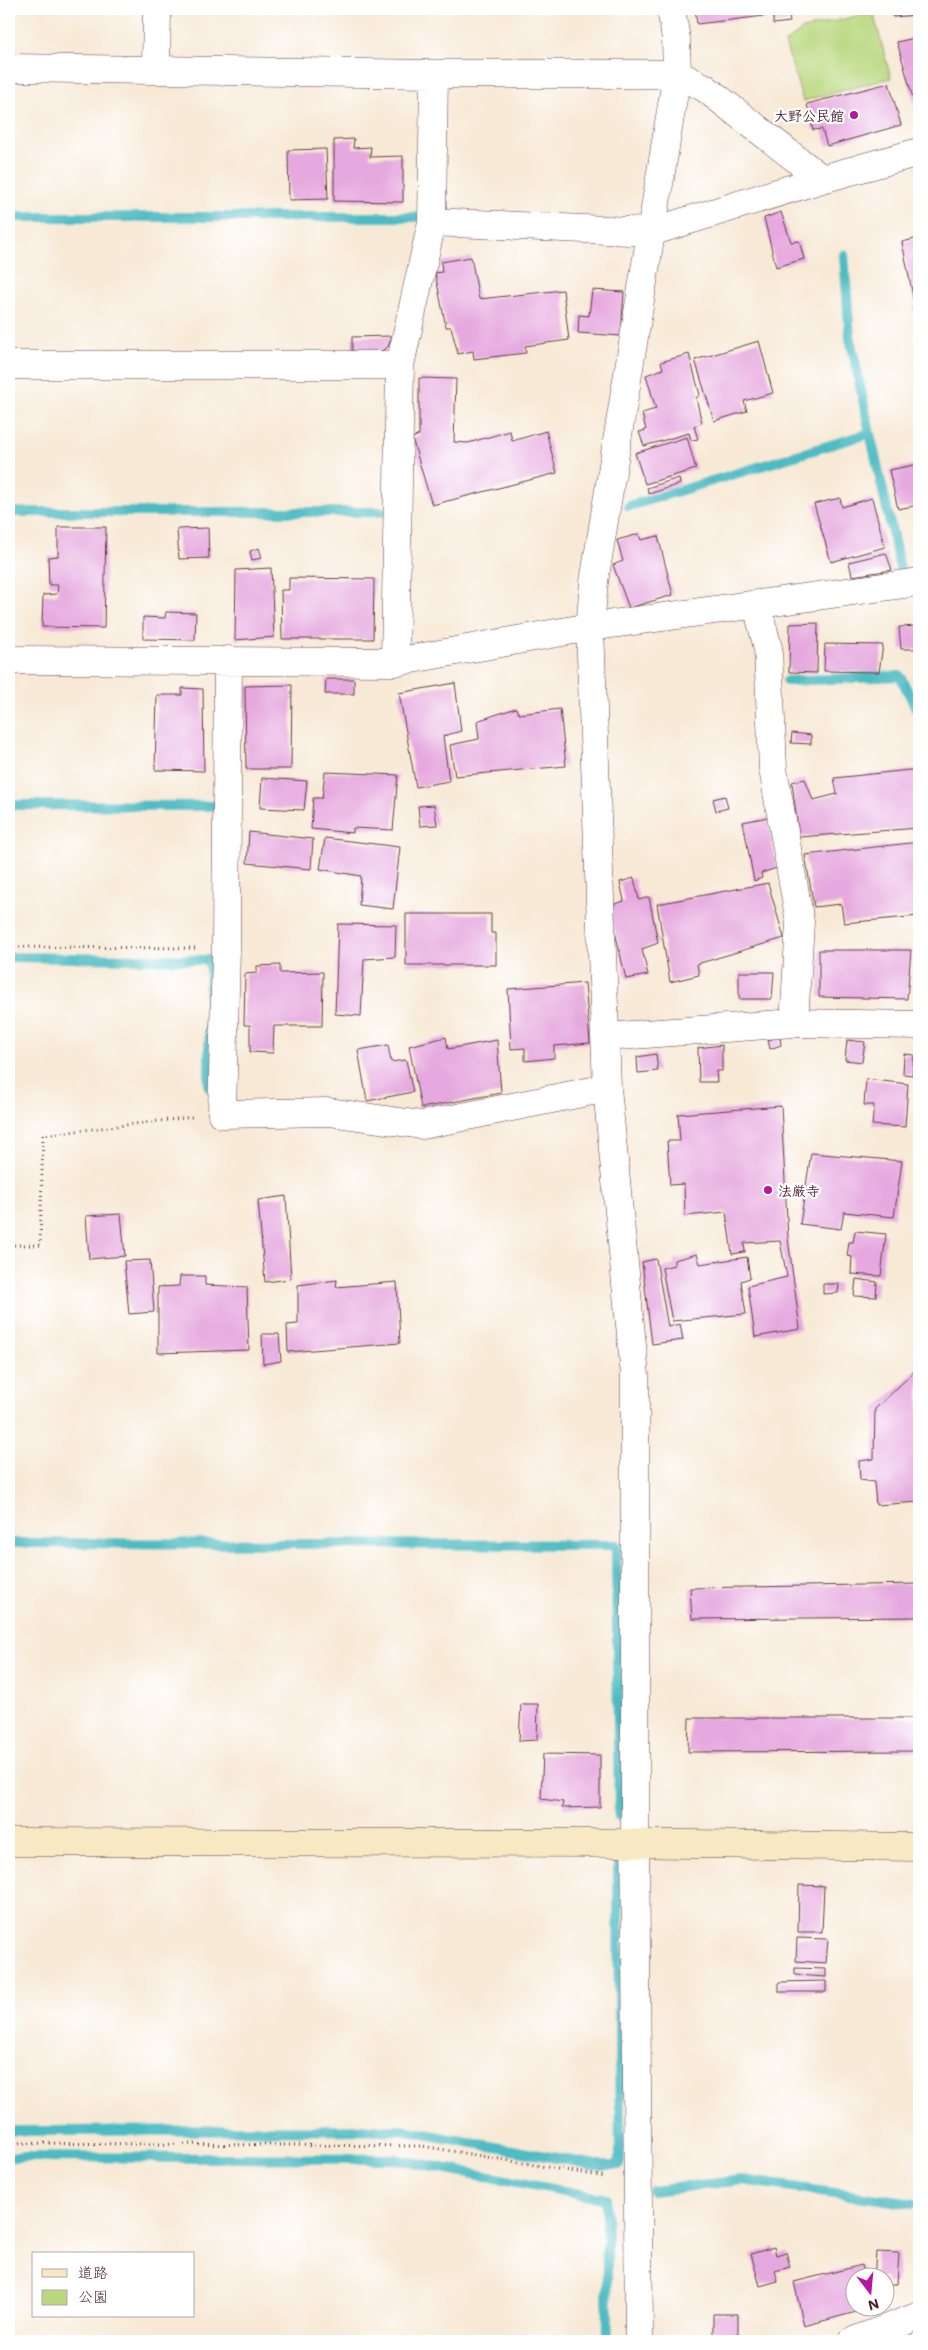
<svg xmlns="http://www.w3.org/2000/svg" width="928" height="2350" font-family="Mali,'Klee One',sans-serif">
	<rect width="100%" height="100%" fill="#fff"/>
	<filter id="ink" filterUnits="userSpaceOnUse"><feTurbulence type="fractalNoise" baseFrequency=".02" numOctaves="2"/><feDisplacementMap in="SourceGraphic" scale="10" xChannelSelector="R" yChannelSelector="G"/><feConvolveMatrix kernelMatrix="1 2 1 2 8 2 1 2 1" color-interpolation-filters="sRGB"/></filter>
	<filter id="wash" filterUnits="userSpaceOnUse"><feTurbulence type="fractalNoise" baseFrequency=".0096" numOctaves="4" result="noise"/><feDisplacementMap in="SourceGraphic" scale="20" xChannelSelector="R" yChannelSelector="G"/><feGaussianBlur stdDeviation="1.12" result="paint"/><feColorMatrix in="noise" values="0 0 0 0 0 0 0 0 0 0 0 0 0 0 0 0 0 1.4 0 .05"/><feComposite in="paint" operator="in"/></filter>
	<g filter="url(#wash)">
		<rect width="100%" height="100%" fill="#f7e9d6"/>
		<!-- green -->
		<path fill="#b9d87f" stroke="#827c55" d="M873,12L891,78L803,101L785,43L803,29Z"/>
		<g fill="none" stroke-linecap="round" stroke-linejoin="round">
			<!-- stream -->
			<path stroke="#4dbbc3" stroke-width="10" d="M9,217H415
				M844,255L850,338L870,433
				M629,506L870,433L901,572
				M9,512H387
				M787,681L900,676L919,714
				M9,805L214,806
				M9,957L210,960L209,1087
				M9,1543L616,1545L619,1816
				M9,2131L402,2130L595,2165H620L618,1866
				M9,2157L395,2159L606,2199L608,2341
				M652,2191L742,2180L914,2204"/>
		</g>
		<g id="blocks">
			<!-- building -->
			<path fill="#e6a9df" d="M695,9H788L790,22L773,24V15L697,24Z
				M893,9H918V15L893,17Z
				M919,37V119L897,42Z
				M889,83L901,125L827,146L822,129L813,130L807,104Z
				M354,139L353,148L371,147L370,157L403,156V202L334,201V140Z
				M326,149L328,199L289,200L288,150Z
				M781,212L791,242L799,241L804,259L776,267L764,218Z
				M919,238V300L914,301L902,242Z
				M471,257L479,299L563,290L569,340L525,346L526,353L474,359L473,351L458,354L451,327H446L435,273L442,272L441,262Z
				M592,290L624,292L621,336L578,333L579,315L589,316Z
				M919,305V332L913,307Z
				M392,336L388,347L378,353L352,355V337Z
				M759,341L773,393L744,401L747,411L714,421L695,360Z
				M689,354L700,395L696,398L702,423L694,426L698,439L691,440L689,433L644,446L639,432L646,430L642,413L656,409L646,375L663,369L661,362Z
				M419,378L456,379L454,442L468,443L510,431L512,441L546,431L557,473L432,505L412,438L419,435Z
				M687,437L696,469L645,484L635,453Z
				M919,464V505L898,509L889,470Z
				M679,478L680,484L649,494L647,488Z
				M840,498L842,507L872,498L885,547L831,562L814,504Z
				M58,527H106L104,628L42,627L43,595L57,594L58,585H49L48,557L58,556Z
				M208,528L209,558L179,559L177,529Z
				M639,534L641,540L658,536L673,595L629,608L613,565L623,561L617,540Z
				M259,548L262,558L252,560L250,551Z
				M886,553L892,570L852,576L849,562Z
				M271,568L274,637L235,640L236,570Z
				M289,578L374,579L373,639H282L281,590H289Z
				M166,612L196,613L195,640L143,639V617L165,618Z
				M818,623L817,673L789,672L790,624Z
				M919,626V649H901L899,627Z
				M825,644L883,645L879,672L824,671Z
				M326,679H354V694H325Z
				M455,683L461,731L443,736L449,781L416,787L399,693Z
				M292,685L291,769H246L245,686Z
				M182,688L203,689L204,771L155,770L157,695H182Z
				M516,708L519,714L560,709L566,766L455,776L450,745L479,739L477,721Z
				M792,733L811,735V744L791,743Z
				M919,769V828L799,837L792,782L805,779L813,800L837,794L834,778Z
				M325,772L398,775L393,830L353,828V833L311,829L313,798H322Z
				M262,778L307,781L304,810L260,808Z
				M725,796L728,808L716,811L713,799Z
				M434,805L437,825L420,826L418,806Z
				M768,817L777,868L761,873L762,878L754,881L743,822Z
				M249,832L313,839L311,869L247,863Z
				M325,838L400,847L393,909L359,905L361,876L320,869Z
				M919,842V916L844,923L841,904L814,907L805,855Z
				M634,878L639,900L649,897L658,943L642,949L648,975L626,979L609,906L624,901L620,882Z
				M768,883L784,938L697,964L699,975L670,982L657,904Z
				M406,914H491V933H496V965H406Z
				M338,924L396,925L395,957L364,959L361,1016L335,1014Z
				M819,950H911L907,999L819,997Z
				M280,965V973L323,972L322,1026H274L273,1053L250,1052V1025H244L245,974L257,973V966Z
				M739,972H774L772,999H739Z
				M585,983L590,1043L554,1046V1058L525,1061V1048L511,1049L508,989Z
				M446,1037L448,1049L497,1040L501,1093L421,1108L409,1046Z
				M780,1037L781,1045L770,1049L768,1040Z
				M847,1040L865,1042L862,1062L845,1060Z
				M388,1045L391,1062L406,1060L413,1092L367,1101L358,1050Z
				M722,1045V1071H716L717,1082H699L698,1048Z
				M656,1054L658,1071L638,1073L637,1057Z
				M904,1054L914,1055L912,1075L903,1074Z
				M866,1079L908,1084L905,1127L872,1125L874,1105H864Z
				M781,1106L788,1238L800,1329L755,1337L748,1286L787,1277L780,1241L744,1243L745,1252L732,1254L726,1212L685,1216L684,1184L670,1185L667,1141H680L678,1114Z
				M811,1153L902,1161L894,1217L844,1212L841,1229L800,1224Z
				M286,1196L291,1279L265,1282L258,1200Z
				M121,1214L125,1256L89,1259L86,1216Z
				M855,1231L886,1234L881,1276L851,1274L852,1257L847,1256L849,1242H853Z
				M697,1254L700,1264L747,1257L750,1278L741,1281L746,1314L672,1321L662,1268L674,1265V1260Z
				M656,1259L668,1327L680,1324L683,1340L652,1344L642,1262Z
				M150,1260L154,1312L129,1314L124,1261Z
				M180,1276H205V1285L247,1287L249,1350L158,1353V1287L179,1286Z
				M856,1279L877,1282L876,1297L854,1296Z
				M337,1280L336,1287L397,1282L400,1343L288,1352L287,1325L298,1324V1285Z
				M823,1284H839L838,1293L823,1294Z
				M262,1334H279L281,1361L263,1364Z
				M919,1367V1502L876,1505L874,1482L860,1480L859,1461L874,1459L875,1409Z
				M919,1584V1617L692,1619L690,1588Z
				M521,1704H538L537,1740L519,1741Z
				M689,1718H919V1751L688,1752Z
				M543,1754L600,1755V1807L562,1808L563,1802L541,1799Z
				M799,1885L824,1886L822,1932H798Z
				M797,1938L828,1939L826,1963L796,1961Z
				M795,1968L826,1969V1977L795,1975Z
				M826,1981V1992H779V1982Z
				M774,2247L776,2255L786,2252L790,2267L775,2271L778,2281L760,2286L751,2254Z
				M876,2252L899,2253L897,2284H886V2278H874Z
				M862,2265L865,2278H856V2308H871L804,2326L794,2282Z
				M713,2314H738V2341H713Z"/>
		</g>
	</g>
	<g filter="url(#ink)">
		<use href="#blocks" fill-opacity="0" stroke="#643d45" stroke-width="1"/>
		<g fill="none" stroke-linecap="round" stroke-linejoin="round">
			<defs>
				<path id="street" d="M9,68L434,74H677L705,88L822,179L919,152
					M156,69L157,9
					M432,222L434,74
					M9,365H400
					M757,606L768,648L773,769L800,922L794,1023
					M9,660L395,662L590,627L919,582
					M228,660L226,948L222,1114L329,1112L422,1125L607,1088
					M395,662L400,365L432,222L651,232L822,179
					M605,1037L794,1023L919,1025
					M639,2341L635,1822V1376L607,1088L590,627L594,582L677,74L676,39L671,9
					M853,2341L919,2316"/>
				<path id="secondary" d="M9,1842L610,1843L919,1847"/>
			</defs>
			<!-- street casing -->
			<use href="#street" stroke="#643d45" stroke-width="29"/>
			<!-- secondary casing -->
			<use href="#secondary" stroke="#643d45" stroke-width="29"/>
			<!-- path -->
			<path stroke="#643d45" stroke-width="3" stroke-dasharray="1 4" stroke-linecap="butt" d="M9,947L196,948
				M9,1245H40L43,1135L192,1117
				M9,2143L422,2146L606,2177"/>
			<!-- street -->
			<use href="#street" stroke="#fff" stroke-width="28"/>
			<!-- secondary -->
			<use href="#secondary" stroke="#f7e9c3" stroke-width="28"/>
		</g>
	</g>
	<!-- markers -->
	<g fill="#b5179e" stroke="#fff" stroke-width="2">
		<circle cx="854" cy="115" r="5"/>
		<circle cx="768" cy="1190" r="5"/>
	</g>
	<g text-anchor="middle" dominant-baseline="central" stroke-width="4.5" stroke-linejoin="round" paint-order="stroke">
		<!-- poi labels -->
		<g font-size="14" font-weight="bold" fill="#4a1f2b" stroke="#fff" text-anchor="end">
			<text x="844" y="115">大野公民館</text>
			<text x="778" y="1190" text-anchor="start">法厳寺</text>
		</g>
	</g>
	<!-- margin -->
	<rect width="928" height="2350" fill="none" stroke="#fff" stroke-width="30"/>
	<!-- legend -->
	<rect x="32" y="2252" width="162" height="65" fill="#ffffff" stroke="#b7a5aa"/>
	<rect x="42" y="2269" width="25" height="8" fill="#f7e9c3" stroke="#b7a5aa"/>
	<text x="78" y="2278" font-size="15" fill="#4a1f2b">道路</text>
	<rect x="42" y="2290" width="25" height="15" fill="#b9d87f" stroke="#b7a5aa"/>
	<text x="78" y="2302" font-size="15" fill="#4a1f2b">公園</text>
	<!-- north arrow -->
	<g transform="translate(870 2292) rotate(164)"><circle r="24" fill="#ffffff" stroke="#b7a5aa"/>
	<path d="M0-4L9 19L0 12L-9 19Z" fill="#b5179e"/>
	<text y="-8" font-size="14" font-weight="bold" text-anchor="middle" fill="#4a1f2b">N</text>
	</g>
</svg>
